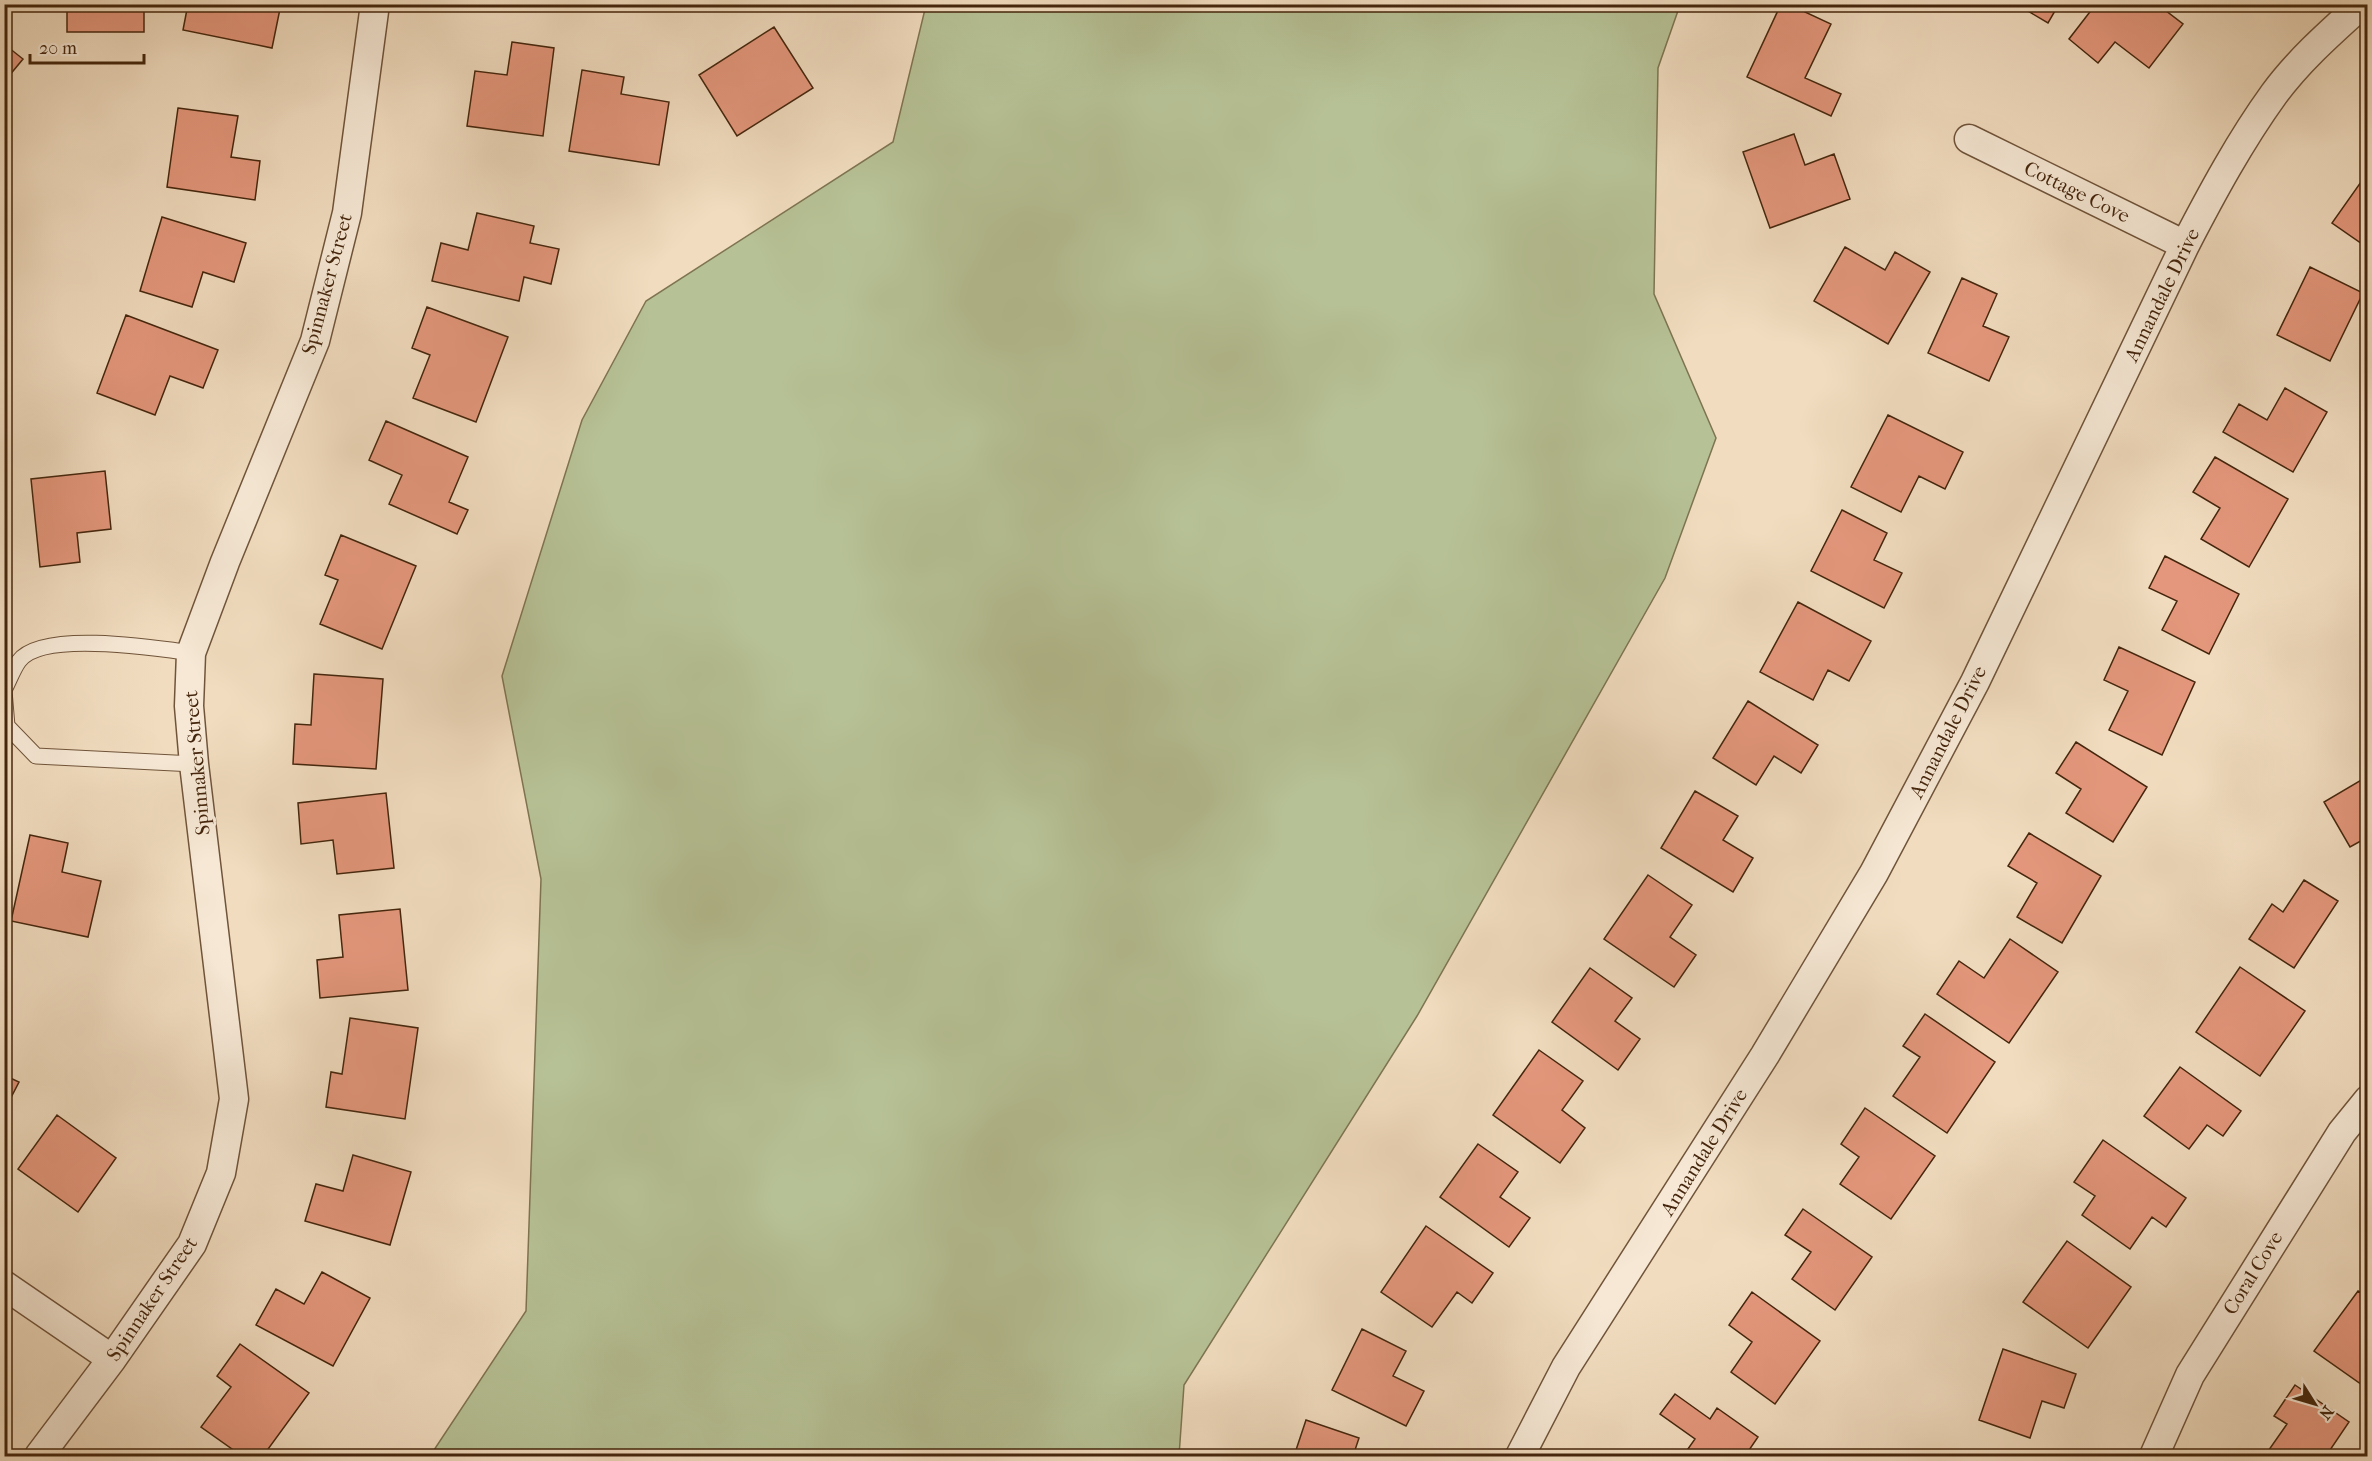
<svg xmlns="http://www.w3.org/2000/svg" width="2372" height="1461" font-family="'IM FELL French Canon',serif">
	<rect width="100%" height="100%" fill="#f1dcbf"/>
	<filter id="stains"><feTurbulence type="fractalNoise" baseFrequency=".00333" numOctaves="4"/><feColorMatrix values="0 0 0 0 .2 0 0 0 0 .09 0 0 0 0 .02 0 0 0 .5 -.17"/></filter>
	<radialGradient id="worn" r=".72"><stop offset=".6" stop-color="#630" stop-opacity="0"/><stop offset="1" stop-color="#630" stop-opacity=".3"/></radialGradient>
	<!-- green -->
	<path fill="#b6c195" stroke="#7e7451" stroke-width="1.5" d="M926,5H1680L1658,68L1654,294L1716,438L1665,578L1417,1016L1184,1385L1179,1456H430L526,1311L541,879L502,676L582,420L646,301L893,142Z"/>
	<!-- building -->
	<path fill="#e4977c" stroke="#45260d" stroke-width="1.5" d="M67,4H144V32H67Z
		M188,4H281L272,48L183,30Z
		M1781,4H1788L1831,24L1805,78L1841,94L1831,116L1747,77Z
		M1914,4H1932L1917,11Z
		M2016,4H2059L2048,23Z
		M2096,4H2157L2183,24L2149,68L2115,42L2098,63L2069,39Z
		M774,27L813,88L737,136L699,75Z
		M512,42L554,48L543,136L467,126L475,71L507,75Z
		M4,44L23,59L4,82Z
		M582,70L624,77L621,94L669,102L659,165L569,151Z
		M178,108L238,116L231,157L260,161L255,200L167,187Z
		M1794,134L1805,165L1834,154L1850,199L1770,228L1743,152Z
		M2368,172V248L2332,223Z
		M477,213L534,226L530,243L559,249L551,284L524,277L519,301L432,281L441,243L468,250Z
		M162,217L246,243L234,282L203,272L192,307L140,291Z
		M1845,247L1885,270L1895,252L1930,272L1888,344L1814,301Z
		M2310,267L2363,293L2330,361L2277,335Z
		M1962,278L1997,294L1983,326L2009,337L1989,381L1928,353Z
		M427,307L508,337L476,422L413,398L430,355L412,348Z
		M126,315L218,350L203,388L170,376L155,415L97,393Z
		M2285,388L2327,412L2293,472L2223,432L2239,404L2267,420Z
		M1888,415L1963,452L1945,489L1919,476L1901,512L1851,487Z
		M386,421L468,457L449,502L468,510L457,534L389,504L402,475L369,460Z
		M2215,457L2288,499L2249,567L2201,539L2220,508L2193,492Z
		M105,471L111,529L77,533L80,562L40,567L31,479Z
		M1842,510L1887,533L1874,560L1902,573L1884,608L1811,571Z
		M341,535L416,566L382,649L320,624L338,580L325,575Z
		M2165,556L2239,594L2209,654L2162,630L2177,601L2149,588Z
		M1798,602L1871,641L1849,681L1828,670L1813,700L1760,672Z
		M2119,647L2195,682L2162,755L2109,730L2128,691L2104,680Z
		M314,674L383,679L376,769L293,764L295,724L311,725Z
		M1748,701L1818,745L1801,773L1774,756L1756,785L1713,758Z
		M2076,742L2147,787L2113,842L2066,813L2081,789L2056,773Z
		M2368,776V837L2350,847L2324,802Z
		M1695,791L1738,816L1723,840L1753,858L1733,892L1661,848Z
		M386,793L394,868L337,874L333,840L301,844L298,803Z
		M2029,833L2101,876L2062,943L2017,917L2037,883L2008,866Z
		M30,835L68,843L62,872L101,881L88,937L11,921Z
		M1648,875L1692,905L1670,937L1696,955L1674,987L1604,939Z
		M2304,880L2338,901L2294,968L2249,939L2272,904L2283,912Z
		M400,909L408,990L320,998L317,960L343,957L339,915Z
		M2010,939L2058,972L2009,1043L1937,994L1959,961L1984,978Z
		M2240,967L2305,1011L2260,1076L2196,1032Z
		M1590,968L1632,998L1615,1021L1640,1039L1618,1070L1552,1022Z
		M1925,1014L1995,1062L1947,1133L1893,1096L1920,1057L1903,1046Z
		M350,1018L418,1028L405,1119L326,1107L331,1072L342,1074Z
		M1539,1050L1583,1081L1562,1110L1585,1128L1560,1163L1493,1115Z
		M2180,1067L2241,1111L2223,1136L2207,1125L2189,1149L2144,1116Z
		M4,1075L19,1082L4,1111Z
		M1865,1108L1935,1156L1891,1219L1840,1184L1859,1157L1841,1144Z
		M57,1115L116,1158L78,1212L18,1169Z
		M2103,1140L2186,1198L2166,1227L2152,1217L2130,1249L2082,1215L2095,1196L2074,1182Z
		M1478,1144L1518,1172L1500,1197L1530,1218L1509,1247L1440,1197Z
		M353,1155L411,1172L390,1245L305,1221L316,1184L343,1191Z
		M1803,1209L1872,1257L1835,1310L1792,1279L1811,1252L1785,1235Z
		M1426,1226L1493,1273L1472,1303L1457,1292L1432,1327L1381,1292Z
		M2067,1241L2131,1287L2088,1348L2023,1302Z
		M322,1272L370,1298L333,1366L256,1325L276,1289L304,1304Z
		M2358,1291L2368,1297V1389L2314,1351Z
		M1752,1292L1820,1341L1775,1404L1731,1372L1752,1342L1729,1325Z
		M1362,1329L1406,1351L1393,1376L1424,1391L1406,1426L1332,1390Z
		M240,1344L309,1393L263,1456H242L201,1427L231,1387L217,1376Z
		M2003,1349L2076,1374L2064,1408L2042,1401L2030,1438L1979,1420Z
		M2295,1385L2349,1422L2326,1456H2269L2266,1454L2287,1424L2274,1416Z
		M1675,1394L1710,1419L1717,1408L1758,1437L1745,1456H1683L1695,1439L1660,1414Z
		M1306,1420L1359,1438L1353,1456H1294Z"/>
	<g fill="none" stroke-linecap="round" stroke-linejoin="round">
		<defs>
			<path id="lane" d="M4,690C9,681 13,669 19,661C42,630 156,648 191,653
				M4,691L7,726L36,756L194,764"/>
			<path id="street" d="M1969,139L2185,245
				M4,1285L112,1359
				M39,1456L112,1359L192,1244L221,1173L234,1099L194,764L189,706L191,653L225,562L315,341L347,213L375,4
				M1520,1456L1566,1367L1765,1055L1874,873L1975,682L2185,245C2212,193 2240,141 2274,94C2299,60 2331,32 2362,4
				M2154,1456L2190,1375L2342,1132L2368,1100"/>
		</defs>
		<!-- lane casing -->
		<use href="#lane" stroke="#70543a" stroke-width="17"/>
		<!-- street casing -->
		<use href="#street" stroke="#70543a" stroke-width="31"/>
		<!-- lane -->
		<use href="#lane" stroke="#f6e8d5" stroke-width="15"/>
		<!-- street -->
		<use href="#street" stroke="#f6e8d5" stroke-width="28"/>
	</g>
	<g text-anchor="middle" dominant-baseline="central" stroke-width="6" stroke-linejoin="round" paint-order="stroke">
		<!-- street labels -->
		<g font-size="20" fill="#45260d" stroke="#f6e8d5">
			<text transform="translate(2077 192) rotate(26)">Cottage Cove</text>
			<text transform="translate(327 284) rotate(-75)">Spinnaker Street</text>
			<text transform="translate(2162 295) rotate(-64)">Annandale Drive</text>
			<text transform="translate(1948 732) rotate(-63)">Annandale Drive</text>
			<text transform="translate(197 763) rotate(-95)">Spinnaker Street</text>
			<text transform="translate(1704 1152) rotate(-58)">Annandale Drive</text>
			<text transform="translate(2253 1273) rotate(-58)">Coral Cove</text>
			<text transform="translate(152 1299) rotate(-56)">Spinnaker Street</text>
		</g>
	</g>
	<!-- margin -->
	<rect width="2372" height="1461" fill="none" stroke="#f1dcbf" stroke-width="24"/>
	<rect x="6" y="6" width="2360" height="1449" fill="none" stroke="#45260d" stroke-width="3"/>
	<rect x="12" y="12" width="2348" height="1437" fill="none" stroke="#45260d" stroke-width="1.5"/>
	<!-- north arrow -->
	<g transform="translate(2315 1404) rotate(127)" stroke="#f6e8d5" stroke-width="4.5" paint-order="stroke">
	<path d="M0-4.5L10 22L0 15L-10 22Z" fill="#45260d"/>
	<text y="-9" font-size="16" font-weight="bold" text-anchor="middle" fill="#45260d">N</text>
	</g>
	<!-- scale -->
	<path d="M30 54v9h114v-9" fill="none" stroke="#45260d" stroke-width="3"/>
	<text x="39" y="54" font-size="18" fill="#45260d" stroke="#f6e8d5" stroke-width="4.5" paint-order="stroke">20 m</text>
	<rect width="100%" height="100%" filter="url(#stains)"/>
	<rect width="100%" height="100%" fill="url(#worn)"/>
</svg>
